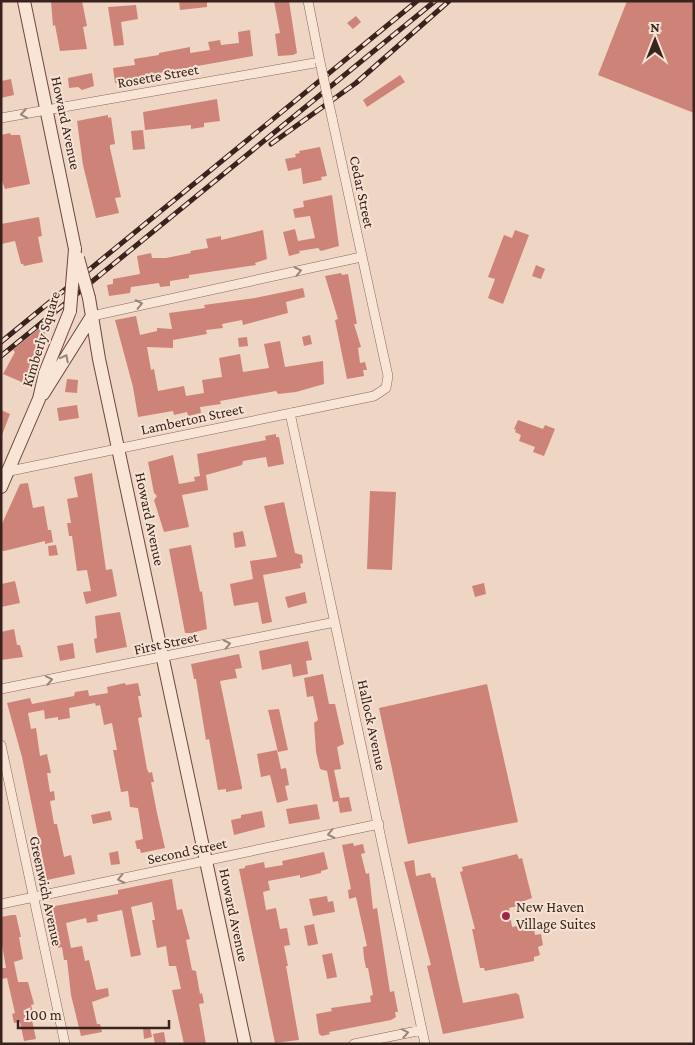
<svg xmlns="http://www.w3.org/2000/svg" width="695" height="1045" font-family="'Crimson Pro',serif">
	<rect width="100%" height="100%" fill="#efd5c3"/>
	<!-- building -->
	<path fill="#ce8378" d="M51,1H82L87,26L83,27L87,49L60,51L55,25L53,26Z
		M179,1H207V7L180,10Z
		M274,1H289L297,53L293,55L278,56L275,34L280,33Z
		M627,1H694V113L598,75Z
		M136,5L138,19L121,22L124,45L114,46L108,7Z
		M356,16L361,22L353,29L347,23Z
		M250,30L253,56L131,78V80L115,83L113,68L135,65L134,59L159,55V53L190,47V53L210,50L208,42L220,40L221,45L239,43L238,32Z
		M92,73L94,86L82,90L78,87L69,88L68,78Z
		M400,75L405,82L367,107L363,100Z
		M11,79L14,95L1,98V81Z
		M217,99L220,121L204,123V127L191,129V125L145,130L143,112Z
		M108,115V118L111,117L115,144L110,145V148L121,197L115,198L119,213L96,218L83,165L77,121Z
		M143,130L145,149L133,150L131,131Z
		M10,133L11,135H20L30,184L5,189L1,178V135Z
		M320,147L327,176L321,177L322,180L303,184L301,168L288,171L285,159L296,157L295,154L300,153L299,151Z
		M332,195L339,246L321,251L318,248L299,251L300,253L289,256L283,232L295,229L298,241L315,238L310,216L295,218L293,209L304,207L303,201Z
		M39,217L42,236L38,237L43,262L24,266L23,264H21L15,241L1,244V224Z
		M263,230L267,259L255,263L256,265L189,275V278L170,281V286L160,287L159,283L131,287L130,293L109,296L107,285L113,284V279L140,274L137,256L151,253L152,258H166L191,253L190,251L208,248L206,239L221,236V240Z
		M515,230L529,235L503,304L488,298L495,279L488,277L504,235L512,238Z
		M536,265L545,269L541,279L532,276Z
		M341,273L342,275L348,274L357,324H354L361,347L358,348L360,363L365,362L367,370H363L364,376L347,379L335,320L338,319L325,276Z
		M303,288L305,297L286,302L288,313L243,325L242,320L222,324L223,328L206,330L207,334L173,340V348L147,347L151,370L154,369L158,391L184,386L186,396L204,393L202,380L222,377L219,358L240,354L243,372L269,368L264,344L280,341L285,367L323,361L324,384L296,392L278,394L276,391L220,401L221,404L200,407L201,413L188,416L187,412L174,415L173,411L138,417L133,387L115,320L136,316L140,335L157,331V328L172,329L169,313L205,308L204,305L255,298Z
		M52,318L24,383L3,374L15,352L13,350Z
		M310,335L312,344L304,346L302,337Z
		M247,337L248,346L239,347L238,338Z
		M67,379L78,380L77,393L65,392Z
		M77,405L79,418L59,421L57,408Z
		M1,410L10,414L2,435H1Z
		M518,420L543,429L545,425L555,429L544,456L533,452L535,447L519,441L521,435L515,432L516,430L514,429Z
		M276,434V437H279L284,464L268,467L266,457L243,461L242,465L206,475L208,490L182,495L189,527L164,532L154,500L157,496L154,493L148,462L173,455L179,484L195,481L194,477L200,476L197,454L266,440L265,436Z
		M92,473L106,570L112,569L117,596L86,604L83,592L91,591L87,570L77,571L72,536H69L67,523H71L67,499L78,497L74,477Z
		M28,483L33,508L44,506L48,530H51L53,542L45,544V541L4,551L1,550V526L20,484Z
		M370,491L396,492L392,570L367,569Z
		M284,502L295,553L302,555L303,563L300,564L301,568L263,575L272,622L262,624L258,602L234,606L230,584L253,579L250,561L277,557L264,506Z
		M243,531L246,546L235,548L233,533Z
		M56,545L58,555L49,556L48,546Z
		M191,545L200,592L202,591L207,629L192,633H185L169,549Z
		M15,581L20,603L1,607V584Z
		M484,583L486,594L475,597L472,586Z
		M305,592L307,603L288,608L285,597Z
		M120,612L127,647L96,653L94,639L97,638L95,616Z
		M14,629L17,645H20L23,657L1,660V632Z
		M308,641L312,660L306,661L308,674L293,677L291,664L262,670L259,651Z
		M73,643L75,658L60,661L57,646Z
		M239,654L242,668L235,669L237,678L220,681L242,787V789L226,792V789L218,790L209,739L206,740L196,679H194L191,664Z
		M323,674L329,704H335L344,744L337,747L341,769L334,770L340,798L349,797L352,811L340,813L338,801L333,802L327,771L320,769L316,752L314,723L318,720L313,696L307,697L304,678Z
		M125,683L126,685L138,683L141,696H138L142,717L138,718L147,769L149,773L152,772L154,782H151L157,813L165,848L141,853L140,849H137L135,841L143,839L138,808L130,807L128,791L121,792L113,750H117L112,723L104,725L100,705L96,706L95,703L69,708L70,718L58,720V717L45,719L44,710L28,713L31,729L36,728L40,756L47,754L51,773H47L50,792L54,791L55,800L50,801L54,824H57L64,857L71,855L75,874L47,880L22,757L7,703L30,698L32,704L74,696L75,692L88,690L89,696L108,693L107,687Z
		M487,684L518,822L408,844L379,708Z
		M279,709L288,750L278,752L268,710Z
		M277,750L281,769L286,768L289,785L285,786L288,800L277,803L270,775L261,777L257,754Z
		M317,804L320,819L289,824L286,809Z
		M110,811L112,820L93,824L91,815Z
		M262,811L265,827L234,835L231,820L241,818V815Z
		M353,843L354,846L363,844L365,853L361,854L366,874L369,873L373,909L377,908L390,992L394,991L398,1012H395L396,1017L391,1020L329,1032L330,1034L322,1036L319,1034L316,1014L332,1011L331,1008L371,1002L370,996L373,995L368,968H366L364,958L363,947L367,946L356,897L349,899L348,890L351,889L342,845Z
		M118,851L120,864L111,865L109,853Z
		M324,852L328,869L321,871V873L300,878V875L268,881L270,890L263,892L266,910L276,908L280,929L287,928L290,945L284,946L288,966H286L299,1040L275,1043L239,869L245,868V866L264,862L265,868L283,865L282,861Z
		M517,854L519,859L522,858L532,898L521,902L522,905L509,908L512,927L533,923L535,935L541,934L543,945L538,947L540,955L534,957V961L485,971L484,968H480L472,929H475L460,872L463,871L462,867Z
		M414,860L416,876L430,873L432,878L435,877L463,1003L516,993L519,995L524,1018L443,1034L427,966L431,965L404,862Z
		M172,879L177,910L182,909L187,928L190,939L186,940L192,970L196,971L200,994L202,993L204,1003L199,1004L206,1044H184L172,990L181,989L176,966H169L166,946L157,948L152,920H155L152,902L131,907L141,955L131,957L122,910L97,915L98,921L87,923L86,918L66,923L71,948L82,946L85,961L89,960L96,990L108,988L109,996L92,1002L97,1024H100L102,1032L81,1036L71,995L67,960H64L62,947L58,948L50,907L118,894V890Z
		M327,896L328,902L333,901L335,912L313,916L309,899Z
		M12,915H16L21,937H19L23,959L14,962L18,982H28L34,1004L31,1005L35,1020H32L36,1039L24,1041L20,1022L14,1023L12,1014L15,1013L7,978L1,979V968H6L1,939V917Z
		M314,924L318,944L308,946L304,926Z
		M332,953L337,977L327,979L322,955Z
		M150,1027L152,1037L144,1039L143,1028Z
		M164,1032L166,1044H155L153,1034Z"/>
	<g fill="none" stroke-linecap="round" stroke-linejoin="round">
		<defs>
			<path id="minor" d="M1,118L320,62L308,1
				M92,316L361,257
				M290,413L425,1044
				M5,472L374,396L386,388L388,376L332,118
				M1,689L335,622
				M1,745L65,1044
				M1,904L379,824
				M354,1044L422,1030"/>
			<path id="secondary" d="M24,1L75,249
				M89,298L99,359L245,1044
				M43,394L92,316
				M1,487L39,399L45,373L70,311"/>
		</defs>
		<!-- minor casing -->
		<use href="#minor" stroke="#8a6559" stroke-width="10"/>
		<!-- secondary casing -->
		<use href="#secondary" stroke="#6b473d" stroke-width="14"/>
		<!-- minor -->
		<use href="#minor" stroke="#f9e5d6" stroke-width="9"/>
		<!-- secondary -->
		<use href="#secondary" stroke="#f9e5d6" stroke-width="12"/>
		<defs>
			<path id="rail" d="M271,144L356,83L449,1
				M1,342L417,1
				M1,356L435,1"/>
		</defs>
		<!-- rail casing -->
		<use href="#rail" stroke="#39231e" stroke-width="5"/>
		<!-- rail -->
		<use href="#rail" stroke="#f6e2d3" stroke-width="3" stroke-dasharray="9" stroke-linecap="butt"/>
		<defs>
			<path id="minor-bridge" d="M320,62L332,118"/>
			<path id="secondary-bridge" d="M78,258L89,298
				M70,311L75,249"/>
		</defs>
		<!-- minor-bridge casing -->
		<use href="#minor-bridge" stroke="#8a6559" stroke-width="10" stroke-linecap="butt"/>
		<!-- secondary-bridge casing -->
		<use href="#secondary-bridge" stroke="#6b473d" stroke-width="14" stroke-linecap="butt"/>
		<!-- minor-bridge -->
		<use href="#minor-bridge" stroke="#f9e5d6" stroke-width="9"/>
		<!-- secondary-bridge -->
		<use href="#secondary-bridge" stroke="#f9e5d6" stroke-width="12"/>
	</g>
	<!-- one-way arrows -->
	<defs><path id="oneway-chevron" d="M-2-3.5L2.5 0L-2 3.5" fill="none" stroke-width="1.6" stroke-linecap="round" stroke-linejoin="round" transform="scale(1.25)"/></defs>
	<g stroke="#99847a">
		<use href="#oneway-chevron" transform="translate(24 114) rotate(170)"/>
		<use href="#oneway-chevron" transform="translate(298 271) rotate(-12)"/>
		<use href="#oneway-chevron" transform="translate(139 304) rotate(-12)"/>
		<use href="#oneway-chevron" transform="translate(65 358) rotate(-62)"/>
		<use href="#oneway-chevron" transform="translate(227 644) rotate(-12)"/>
		<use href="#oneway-chevron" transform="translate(49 680) rotate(-11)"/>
		<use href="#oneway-chevron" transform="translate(331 834) rotate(168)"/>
		<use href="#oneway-chevron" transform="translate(121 879) rotate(168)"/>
		<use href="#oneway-chevron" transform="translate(405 1033) rotate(-11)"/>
	</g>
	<!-- markers -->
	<circle fill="#9a284a" stroke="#f6e2d3" stroke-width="2" cx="506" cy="916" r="5"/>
	<g text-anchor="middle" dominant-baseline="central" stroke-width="4" stroke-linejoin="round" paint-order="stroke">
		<!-- street labels -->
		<g font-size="15" fill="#39231e" stroke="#f6e2d3">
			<text transform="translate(158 76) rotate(-10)">Rosette Street</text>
			<text transform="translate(66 123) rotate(78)">Howard Avenue</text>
			<text transform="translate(362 192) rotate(78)">Cedar Street</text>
			<text transform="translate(41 339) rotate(-73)">Kimberly Square</text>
			<text transform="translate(192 419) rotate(-12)">Lamberton Street</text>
			<text transform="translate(150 519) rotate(78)">Howard Avenue</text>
			<text transform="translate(166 643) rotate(-12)">First Street</text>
			<text transform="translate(372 725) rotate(78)">Hallock Avenue</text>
			<text transform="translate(187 851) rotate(-12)">Second Street</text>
			<text transform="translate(46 891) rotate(78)">Greenwich Avenue</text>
			<text transform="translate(234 915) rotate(78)">Howard Avenue</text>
		</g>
		<!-- poi labels -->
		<g font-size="15" fill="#39231e" stroke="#f6e2d3" text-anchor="start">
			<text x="516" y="907">New Haven<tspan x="516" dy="17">Village Suites</tspan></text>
		</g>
	</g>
	<!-- border -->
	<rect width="695" height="1045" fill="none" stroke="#39231e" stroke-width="5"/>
	<!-- north arrow -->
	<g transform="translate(655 40)" stroke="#f6e2d3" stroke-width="4" paint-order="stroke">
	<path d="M0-4L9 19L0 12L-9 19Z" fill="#39231e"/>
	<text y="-8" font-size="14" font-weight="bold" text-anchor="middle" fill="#39231e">N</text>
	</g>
	<!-- scale -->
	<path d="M18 1020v8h151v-8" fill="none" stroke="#39231e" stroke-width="2.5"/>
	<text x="25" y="1020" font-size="15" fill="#39231e" stroke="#f6e2d3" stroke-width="4" paint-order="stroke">100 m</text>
</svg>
